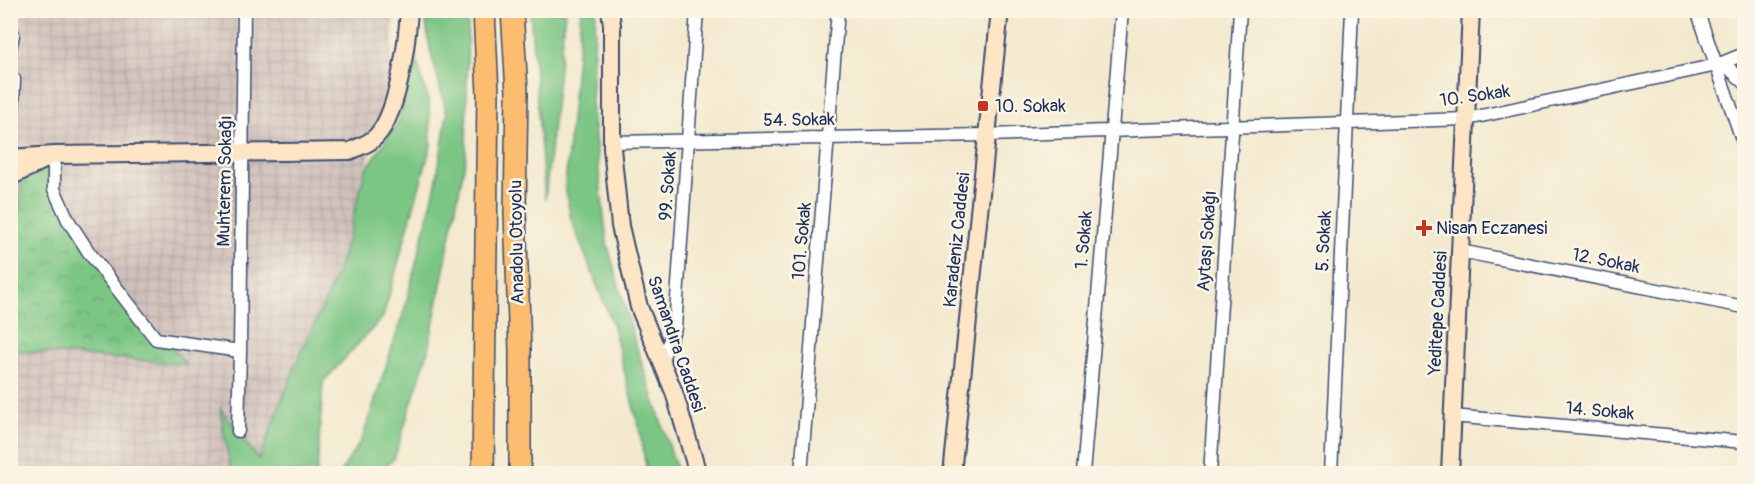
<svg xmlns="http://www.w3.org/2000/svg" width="1755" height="484" font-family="Pangolin,sans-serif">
	<defs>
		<pattern id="industrial-grid" width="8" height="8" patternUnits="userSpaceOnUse" patternTransform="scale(1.5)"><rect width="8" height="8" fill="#cfc0ba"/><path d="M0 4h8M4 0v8" fill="none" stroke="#b1a5a2"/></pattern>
		<pattern id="park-crowns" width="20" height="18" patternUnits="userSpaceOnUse" patternTransform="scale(1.5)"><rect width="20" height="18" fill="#7cc684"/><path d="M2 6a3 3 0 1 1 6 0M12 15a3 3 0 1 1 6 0" fill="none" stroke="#65a16f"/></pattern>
	</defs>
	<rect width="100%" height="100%" fill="#fcf5e5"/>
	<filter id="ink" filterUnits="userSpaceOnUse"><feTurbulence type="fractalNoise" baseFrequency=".0167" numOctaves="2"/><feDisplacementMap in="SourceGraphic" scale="12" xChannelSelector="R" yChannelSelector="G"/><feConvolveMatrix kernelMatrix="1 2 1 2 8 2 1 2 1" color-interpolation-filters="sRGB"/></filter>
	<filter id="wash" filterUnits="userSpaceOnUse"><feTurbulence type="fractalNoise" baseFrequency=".008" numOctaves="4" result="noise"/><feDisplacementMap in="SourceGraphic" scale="24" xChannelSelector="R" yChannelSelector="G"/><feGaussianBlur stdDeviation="1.35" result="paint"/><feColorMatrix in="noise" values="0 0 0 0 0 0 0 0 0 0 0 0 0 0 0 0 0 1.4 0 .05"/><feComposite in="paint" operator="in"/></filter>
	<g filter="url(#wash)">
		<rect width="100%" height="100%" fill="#f3e9ce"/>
		<!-- industrial -->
		<path fill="url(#industrial-grid)" d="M10,11H394L390,100L365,171L343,257L327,298L302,349L259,461L222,409L231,472L237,473H11Z"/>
		<!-- grass -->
		<path fill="#7cc684" stroke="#4c7a71" stroke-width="1.5" d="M432,11H468L466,156L428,351L394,459L375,473H340L363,437L404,311L436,184L447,114L430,49L426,23Z
			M530,11H565L545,200Z
			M581,11H596L591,102L607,243L635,342L678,473H647L640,433L612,323L571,219L565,187Z
			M413,47L429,104L431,145L383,317L323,382L317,473H231L220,408L259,460L302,349L327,298L343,257L365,171L399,121Z"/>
		<!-- park -->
		<path fill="url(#park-crowns)" stroke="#4c7a71" stroke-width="1.5" d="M50,162L51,191L154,343L172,348L186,364L11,350V307L22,179Z"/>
	</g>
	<g filter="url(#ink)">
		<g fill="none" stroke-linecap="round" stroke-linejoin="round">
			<defs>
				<path id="street" d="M1697,10L1744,145
					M10,26L13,35L10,49
					M1723,63L1744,82
					M10,75L14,79L10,188
					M612,142L987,135L1467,119L1717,65L1744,54
					M54,155V189L68,220L88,251L156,339L240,351L244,10
					M1460,251L1744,307
					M661,361L675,328L697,10
					M1452,416L1744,442
					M238,431L240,351
					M801,474L838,10
					M1083,474L1122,10
					M1210,474L1240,10
					M1331,474L1352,10"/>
				<path id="secondary" d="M610,10L612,25V148L620,226L639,307L674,392L698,474
					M10,158L54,155L351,151C357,147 366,145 372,140C398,121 407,42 409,10
					M10,177L44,160
					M952,474L1000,10
					M1450,474L1471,10"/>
				<path id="highway" d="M512,10L517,92L515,213L520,350V474
					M483,474L488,94L484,10"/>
			</defs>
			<!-- street casing -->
			<use href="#street" stroke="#3b4b6f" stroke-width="15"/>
			<!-- secondary casing -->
			<use href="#secondary" stroke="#3b4b6f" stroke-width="20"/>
			<!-- highway casing -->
			<use href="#highway" stroke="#3b4b6f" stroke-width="24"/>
			<!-- street -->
			<use href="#street" stroke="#fff" stroke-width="12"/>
			<!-- secondary -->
			<use href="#secondary" stroke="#fee5c5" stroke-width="16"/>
			<!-- highway -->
			<use href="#highway" stroke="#fcbd6f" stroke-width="21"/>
		</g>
	</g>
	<!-- markers -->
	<g fill="#c8321e" stroke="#fcf5e5" stroke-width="2">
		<rect x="977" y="100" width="12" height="12" rx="3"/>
		<path d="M1421 219h6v6h6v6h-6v6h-6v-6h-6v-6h6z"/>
	</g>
	<g text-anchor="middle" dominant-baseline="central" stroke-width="5" stroke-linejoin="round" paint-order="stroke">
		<!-- street labels -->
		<g font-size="18" fill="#1b2f5e" stroke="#fcf5e5">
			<text transform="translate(1475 96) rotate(-8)">10. Sokak</text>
			<text transform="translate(799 120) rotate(-1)">54. Sokak</text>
			<text transform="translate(225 181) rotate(-89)">Muhterem Sokağı</text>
			<text transform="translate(668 186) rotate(-86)">99. Sokak</text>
			<text transform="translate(957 240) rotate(-84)">Karadeniz Caddesi</text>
			<text transform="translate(1084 240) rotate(-85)">1. Sokak</text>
			<text transform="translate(802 241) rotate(-85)">101. Sokak</text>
			<text transform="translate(1207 241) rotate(-86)">Aytaşı Sokağı</text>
			<text transform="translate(1324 241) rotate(-87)">5. Sokak</text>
			<text transform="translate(517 242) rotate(-91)">Anadolu Otoyolu</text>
			<text transform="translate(1606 261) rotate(11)">12. Sokak</text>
			<text transform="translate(1438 313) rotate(-87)">Yeditepe Caddesi</text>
			<text transform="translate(676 344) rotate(71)">Samandıra Caddesi</text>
			<text transform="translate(1600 411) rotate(5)">14. Sokak</text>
		</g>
		<!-- poi labels -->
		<g font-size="18" fill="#1b2f5e" stroke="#fcf5e5" text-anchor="start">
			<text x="995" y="106">10. Sokak</text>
			<text x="1436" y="228">Nisan Eczanesi</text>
		</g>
	</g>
	<!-- margin -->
	<rect width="1755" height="484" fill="none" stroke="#fcf5e5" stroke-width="36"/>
</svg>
